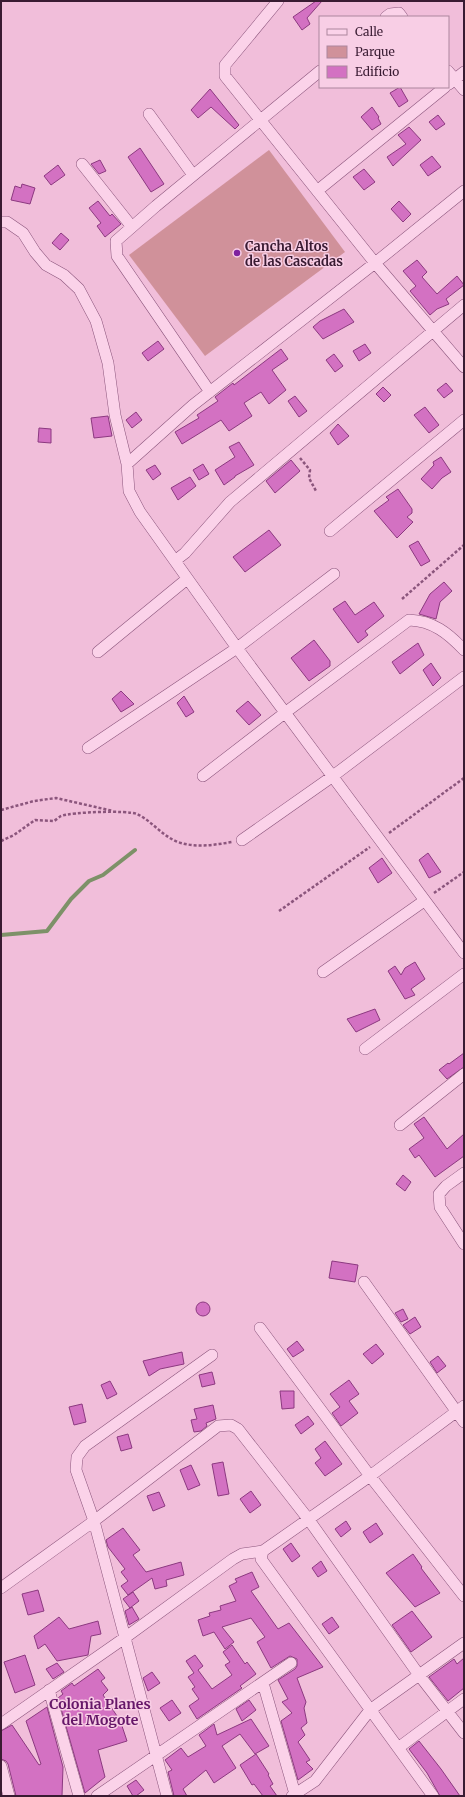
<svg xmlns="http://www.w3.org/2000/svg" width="465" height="1797" font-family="Merriweather,serif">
	<rect width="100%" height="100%" fill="#f1beda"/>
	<!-- park -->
	<path fill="#d0919a" d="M269,150L345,252L205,356L129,255Z"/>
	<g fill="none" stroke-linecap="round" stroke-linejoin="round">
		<!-- stream -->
		<path stroke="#7d9168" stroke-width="4" d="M1,935L47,931L71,899L89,881L103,875L135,850"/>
	</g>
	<!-- building -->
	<path fill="#d371c2" stroke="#8c3980" d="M316,1H322L307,18L310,24L302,30L293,17Z
		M400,87L408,101L399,107L390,93Z
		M210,89L239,125L235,129L211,107L198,118L191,110Z
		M372,107L379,117L378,118L381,124L372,130L361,117Z
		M438,115L445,124L436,130L429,122Z
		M409,127L421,140L393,166L387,157L406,144L398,135Z
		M140,148L164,184L151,192L128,157Z
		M432,156L441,167L428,176L420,165Z
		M100,160L106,171L99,174L91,164Z
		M58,165L65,175L51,185L44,176Z
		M364,169L375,182L364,190L353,177Z
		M22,184L35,188L30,204L11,200L15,186L21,188Z
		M98,201L110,216L112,214L121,224L105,237L97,226L101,223L89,208Z
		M399,201L411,214L403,222L391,209Z
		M61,233L69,240L60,250L52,243Z
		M417,260L427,272L422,277L437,294L457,276L464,285L446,299L449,304L437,309L430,315L410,291L416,286L403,271Z
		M344,309L354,322L323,339L313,327L320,321Z
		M158,341L164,349L148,361L142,353Z
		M365,344L371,353L359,361L353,351Z
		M281,349L288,359L272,370L286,390L269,404L261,392L244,403L252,416L229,431L221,420L182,444L175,432L199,418L197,415L218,401L215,397L233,383L234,385Z
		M334,354L343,366L335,372L326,360Z
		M446,383L453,391L444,398L437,390Z
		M383,387L391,395L384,402L376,394Z
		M295,396L307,411L299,417L288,401Z
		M425,407L439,425L429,433L414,415Z
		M136,412L142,420L132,428L126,420Z
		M108,416L112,436L94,438L91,418Z
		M338,424L349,436L338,445L330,433Z
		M39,428L51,429V443L38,442Z
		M239,442L254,465L235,476V477L224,485L215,470L235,457L229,447Z
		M441,457L451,472L442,478L432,489L421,479L434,465L433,462Z
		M291,460L300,471L275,493L266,481Z
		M203,464L209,474L199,480L193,470Z
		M155,465L161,474L153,480L146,470Z
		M190,477L196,486L178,500L171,488Z
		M398,489L412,509V513L407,517L413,522L397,538L374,511L389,500L386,497Z
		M269,530L281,545L245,572L233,557Z
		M418,541L430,561L421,566L409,546Z
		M444,582L452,591L440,602L436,619L419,614L430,594Z
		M345,601L355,615L374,602L384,616L365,631L368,635L358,643L333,609Z
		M314,640L330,661V666L309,681L291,658Z
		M418,643L424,655L400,674L392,662Z
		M431,663L441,678L433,686L423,670Z
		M121,691L134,704L121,712L112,699Z
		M184,696L194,712L186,717L177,703Z
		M248,701L261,715L249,725L236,711Z
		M428,853L441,872L429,878L419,860Z
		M382,858L392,873L378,883L369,868Z
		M415,962L425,979L411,989L415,995L405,999L388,971L395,966L401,975L405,968Z
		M375,1009L380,1020L356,1032L347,1019Z
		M464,1053V1067L447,1079L439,1070L448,1063L449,1064Z
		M424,1117L447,1149L464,1134V1156L435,1177L419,1155L415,1158L409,1149L424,1138L414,1124Z
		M403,1175L411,1182L405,1191L396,1184Z
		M332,1261L358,1265L355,1282L329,1278Z
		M196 1309a7 7 0 1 1 14 0a7 7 0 1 1-14 0Z
		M403,1309L408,1319L401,1322L395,1313Z
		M415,1317L421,1327L410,1334L403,1325Z
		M297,1341L304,1350L293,1357L287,1349Z
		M376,1344L384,1354L372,1364L363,1354Z
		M182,1352L184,1364L160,1369L149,1376L143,1361Z
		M438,1356L446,1366L437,1373L430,1362Z
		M212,1372L215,1384L202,1387L199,1375Z
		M349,1380L359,1394L349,1401L358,1413L341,1426L332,1413L340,1407L330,1394Z
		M110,1381L117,1394L107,1399L101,1385Z
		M280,1391H294V1408L282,1409Z
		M82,1404L86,1422L74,1425L69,1407Z
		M213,1405L216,1419L206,1423L207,1426L201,1431L194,1432L191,1420L197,1419L194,1409Z
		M308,1416L314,1424L301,1434L295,1425Z
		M128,1434L132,1448L121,1451L117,1437Z
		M325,1441L342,1464L325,1476L315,1463L321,1458L315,1449Z
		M223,1462L229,1494L218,1496L212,1464Z
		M191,1465L200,1485L188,1490L180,1470Z
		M251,1491L261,1505L250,1513L240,1499Z
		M159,1492L165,1506L153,1511L147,1496Z
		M346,1521L351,1529L341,1537L335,1529Z
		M376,1523L383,1534L370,1543L363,1532Z
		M123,1528L140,1550L133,1555L146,1572L181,1562L184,1575L166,1580L167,1586L155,1589L152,1578L128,1595L121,1586L128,1581L121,1572L125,1569L108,1547L106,1540Z
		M291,1543L300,1556L292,1562L283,1549Z
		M413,1554L422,1567L421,1568L440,1593L415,1607L386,1573Z
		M321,1561L327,1571L318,1577L312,1568Z
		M252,1572L259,1587L251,1591L278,1629L289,1623L323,1667L297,1678L306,1702L304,1708L307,1723L301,1728L305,1735L298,1742L310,1760L306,1762L313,1769L298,1780L281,1721L292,1713L282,1702L288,1699L278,1680L295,1669L297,1666V1659L290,1656L271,1668L257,1642L265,1637L251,1618L222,1627L234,1642L225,1649L214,1632L203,1636L198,1620L210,1616L209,1613L221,1610L220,1606L236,1601L229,1586L237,1582L235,1579Z
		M38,1590L44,1611L28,1615L22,1594Z
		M133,1592L139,1601L130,1608L123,1599Z
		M132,1607L139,1619L129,1625L125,1611Z
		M412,1611L432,1637L411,1652L392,1625Z
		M59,1617L69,1629L98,1621L101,1634L91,1636L88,1655L57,1661L45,1644L38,1649L34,1636Z
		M332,1617L339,1627L329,1634L322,1624Z
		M232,1645L245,1664L247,1662L256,1674L240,1686L242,1688L197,1719L189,1706L199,1699L192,1689L195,1687L188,1677L194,1673L186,1661L195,1655L203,1666L198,1670L212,1689L232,1675L225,1665L230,1662L223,1652Z
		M25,1655L35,1685L15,1693L4,1662Z
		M464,1658V1688L448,1701L429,1677L454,1659L457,1664Z
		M57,1663L64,1672L53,1679L46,1669Z
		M98,1669L105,1678L101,1681L108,1690L103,1695L123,1725L122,1726L127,1741L98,1750L105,1777L85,1793L58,1698L63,1694L61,1691L72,1683L74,1686Z
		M152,1672L160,1683L148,1691L143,1678Z
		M172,1700L181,1713L169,1721L160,1708Z
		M249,1700L256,1710L242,1721L236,1709Z
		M47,1707L63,1767L62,1796H16L8,1764L6,1761L1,1759V1731L12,1725L39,1765L41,1764L26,1721Z
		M251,1719L269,1746L255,1754L240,1734L222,1746L236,1768L214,1783L206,1770L183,1789L187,1796H174L168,1772L172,1770L165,1760L181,1748L188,1757L206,1746L199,1735L214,1724L217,1735Z
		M419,1741L441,1769L460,1796H440L427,1773L409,1749Z
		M256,1754L269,1774L268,1775L273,1784L270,1786L277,1796H263L254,1784L252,1785L240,1765Z
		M136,1780L144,1790L136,1796H133L127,1786Z"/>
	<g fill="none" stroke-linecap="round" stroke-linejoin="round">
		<defs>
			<path id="minor" d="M278,1L225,65V76L375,263L464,367
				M386,17L390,14L399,13L402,17
				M448,71L464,90
				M449,84L464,72
				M149,114L193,175
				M82,164L132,227
				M317,191L445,87
				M1,222H7L23,233L35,252L46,265L64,275L79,289L96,321L108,363L115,415L127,464L129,491L140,512L237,648L464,953
				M210,392L117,256L116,241L156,206L320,71
				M127,464L193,405L375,263L464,191
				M330,531L464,420
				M176,560L185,553L230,502L464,305
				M98,652L187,579
				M88,748L237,648L334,574
				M203,776L286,712L409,620C433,621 448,633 464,650
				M242,840L333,776L464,677
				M323,972L424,901
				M365,1049L464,974
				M400,1125L464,1074
				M464,1173L446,1186L439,1194L440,1207L464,1244
				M364,1282L464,1422
				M260,1328L370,1476L464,1596
				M1,1588L94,1521L218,1426L231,1425L238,1429L309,1520L419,1675L464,1733
				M263,1683L295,1794
				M49,1690L79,1796
				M1,1724L126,1637L233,1559L242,1554L263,1551
				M398,1748L464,1699
				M1,1766L9,1796
				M97,1796L291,1663
				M167,1796L94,1521L76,1470L77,1457L85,1446L212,1355
				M292,1796L315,1781L370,1710L464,1643
				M433,1796L261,1559L263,1551L370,1476L464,1406"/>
		</defs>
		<!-- minor casing -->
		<use href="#minor" stroke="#8b557c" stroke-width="12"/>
		<!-- path -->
		<path stroke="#8b557c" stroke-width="2.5" stroke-dasharray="3 2" stroke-linecap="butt" d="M300,458L310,470L309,478L316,491
			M402,599L464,545
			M1,810L34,801L56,798L113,811
			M389,833L464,778
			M1,841L14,835L35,820L54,821C56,820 59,817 61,816C72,812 127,810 137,814C152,821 162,836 178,842C195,848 214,845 232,842
			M434,893L464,872
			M279,911L370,847"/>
		<!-- minor -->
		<use href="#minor" stroke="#fbd2e9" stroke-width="11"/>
	</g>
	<!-- markers -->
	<circle fill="#7f219f" stroke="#f8cee5" stroke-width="1.5" cx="237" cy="253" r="4"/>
	<g text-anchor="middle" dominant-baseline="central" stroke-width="3" stroke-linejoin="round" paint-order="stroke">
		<!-- poi labels -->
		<g font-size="13" font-weight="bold" fill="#391b32" stroke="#f8cee5" text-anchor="start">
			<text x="245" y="246">Cancha Altos<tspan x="245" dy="15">de las Cascadas</tspan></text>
		</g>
		<!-- neighbourhood labels -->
		<g font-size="14" font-weight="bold" fill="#661769" stroke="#f8cee5">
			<text x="100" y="1704">Colonia Planes<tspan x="100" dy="16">del Mogote</tspan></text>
		</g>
	</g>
	<!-- border -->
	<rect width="465" height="1797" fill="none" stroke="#391b32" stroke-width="4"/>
	<!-- legend -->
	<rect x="319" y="16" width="130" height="72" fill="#f8cee5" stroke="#ac869d"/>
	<rect x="327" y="29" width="20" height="6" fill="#fbd2e9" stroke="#ac869d"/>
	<text x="355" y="36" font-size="12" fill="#391b32">Calle</text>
	<rect x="327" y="46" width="20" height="12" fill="#d0919a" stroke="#ac869d"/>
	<text x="355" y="56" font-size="12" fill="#391b32">Parque</text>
	<rect x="327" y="66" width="20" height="12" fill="#d371c2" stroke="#ac869d"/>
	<text x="355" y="76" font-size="12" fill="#391b32">Edificio</text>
</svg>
